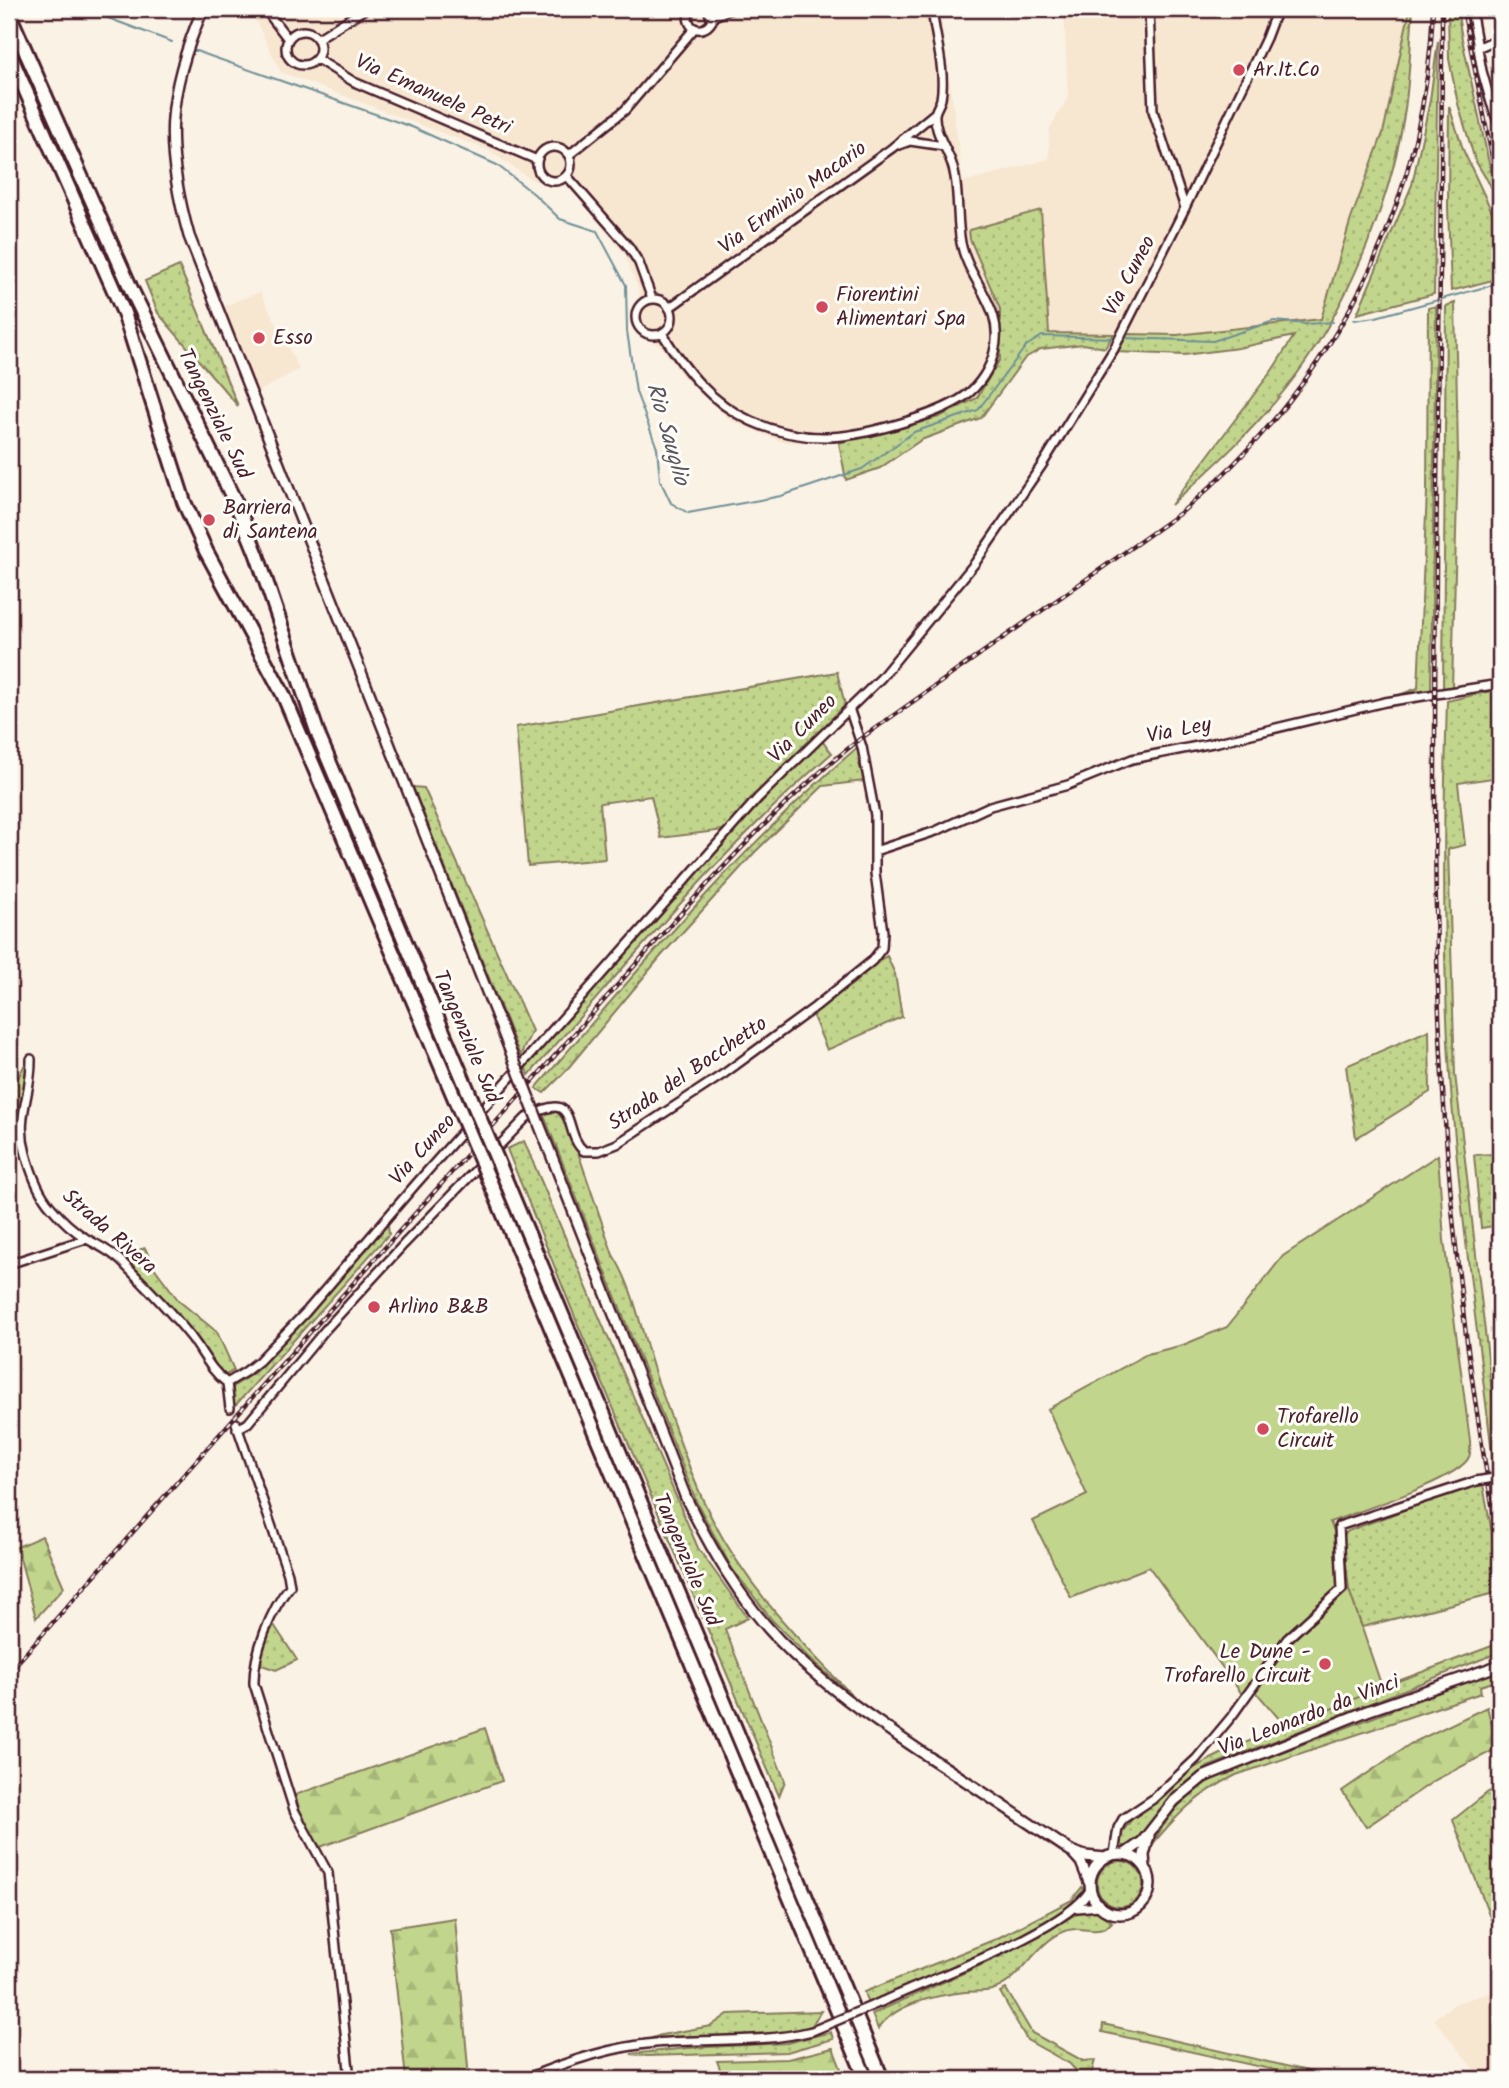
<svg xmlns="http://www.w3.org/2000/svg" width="1509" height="2088" font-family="Kalam,sans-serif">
	<defs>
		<pattern id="grass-dots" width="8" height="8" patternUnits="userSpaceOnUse" patternTransform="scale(1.75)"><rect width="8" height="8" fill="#c1d68c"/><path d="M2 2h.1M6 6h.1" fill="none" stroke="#a7b779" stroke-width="1.8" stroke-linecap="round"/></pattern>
		<pattern id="forest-firs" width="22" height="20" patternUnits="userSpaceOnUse" patternTransform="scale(1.75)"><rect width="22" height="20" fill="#c1d68c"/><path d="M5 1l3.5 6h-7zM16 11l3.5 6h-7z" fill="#a7b779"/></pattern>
	</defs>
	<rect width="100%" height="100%" fill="#faf2e5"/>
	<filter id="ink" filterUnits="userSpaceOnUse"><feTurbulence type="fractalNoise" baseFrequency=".0143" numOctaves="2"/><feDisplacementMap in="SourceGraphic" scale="14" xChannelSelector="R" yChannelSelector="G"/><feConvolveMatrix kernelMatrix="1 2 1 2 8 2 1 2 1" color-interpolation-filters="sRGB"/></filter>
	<g filter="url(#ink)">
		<!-- built -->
		<path fill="#f7e6d0" d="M250,9H940L963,182L1049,159V130L1068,97L1064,9H1410L1383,133L1349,224L1321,319L1177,335L1049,334L1041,210L969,230L970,239L1000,309V359L977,398L939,417L839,443L782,442L730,420L683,377L661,346L639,336L633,318L640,294L625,255L568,185L552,188L529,178L490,151L281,72Z
			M260,292L299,369L256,393L222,307Z
			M1500,1990V2079H1477L1476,2072L1434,2019L1456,2003Z"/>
		<!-- grass -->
		<path fill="url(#grass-dots)" stroke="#867a5c" stroke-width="2" d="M1410,9H1413C1410,44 1410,80 1404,115C1390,206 1344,315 1287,387C1253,431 1212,468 1171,505L1273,369L1294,336L1238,348L1184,355L1117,352L1128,334L1177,335L1321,319L1351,219L1383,133Z
			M1448,9H1457L1462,39L1496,195L1475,160L1458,104L1449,59Z
			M1438,41L1434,294L1357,314L1412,185L1430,100Z
			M1449,106L1464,152L1500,229V278L1451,291L1448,207Z
			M1041,210L1049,333L1114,334L1105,348L1083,344L1041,349L1025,358L981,418L921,440L880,468L846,480L839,443L939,417L977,398L1000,359V309L970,239L969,230Z
			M179,266L238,406L158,313L145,281Z
			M1455,303L1458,455L1452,689L1443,691L1446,306Z
			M1436,306L1431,691L1388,699L1418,688L1427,492L1428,308Z
			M837,672L845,705L724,830L661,838L651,796L600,803L605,859L528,866L516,727Z
			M1500,689V777L1458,783L1465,845L1448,849L1455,1074L1497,1435L1500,1443V1469L1494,1470C1479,1339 1459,1208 1450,1076C1442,951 1443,826 1447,701Z
			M822,741L832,753C720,850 627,965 529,1075L525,1067C623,957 717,843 822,741Z
			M859,746V764L865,781L823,786L755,852L662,955L564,1073L544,1093L536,1088C639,969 739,848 859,746Z
			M413,787L424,788L532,1031L520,1056Z
			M887,956L895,974L902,1017L827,1050L812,1014L854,983L878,961Z
			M1429,1030L1430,1092L1356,1138L1346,1066Z
			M27,1060V1075L18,1122L9,1123V1084L16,1082Z
			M555,1110L569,1126L613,1255C636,1290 644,1345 659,1385C674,1423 686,1463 703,1500C738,1577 792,1634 851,1694L810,1659L772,1620L731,1567L697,1503L543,1113Z
			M524,1141L698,1548L748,1618L725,1629L785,1781L779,1796L583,1337L507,1149Z
			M1495,1154L1500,1225L1481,1228L1474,1155Z
			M388,1224L389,1234L234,1407L231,1395L234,1386L255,1372L307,1317Z
			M145,1248L153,1266L179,1301L217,1332L234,1370L226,1375L214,1366L202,1343L123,1255Z
			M1483,1485L1500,1574V1618L1495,1593L1362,1627L1349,1590L1343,1536L1348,1531L1452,1492Z
			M274,1625L297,1660L276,1670L259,1664L266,1639Z
			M1500,1643V1652L1208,1767L1176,1791L1138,1841L1131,1846H1120L1121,1834L1135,1815L1159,1800L1191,1770L1205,1762L1235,1747L1382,1687Z
			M1500,1669V1680L1480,1686L1481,1693L1236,1775C1197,1795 1180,1811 1152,1845C1167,1816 1185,1794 1214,1778Z
			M1500,1787V1943L1453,1820L1488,1792Z
			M1097 1884a23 23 0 1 1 46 0a23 23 0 1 1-46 0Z
			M1082,1887L1085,1891L1076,1904L1010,1943L868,2004L864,1992L996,1939L1072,1900Z
			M1087,1908L1095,1910L1112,1922C1098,1939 1083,1923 1063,1932C1034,1944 1022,1981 992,1990C984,1992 973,1991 965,1992C937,1995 894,2004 878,2029L872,2014L999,1957Z
			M1006,1989L1032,2033L1083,2061L1095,2060L1090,2079H1083L1070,2064L1027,2040L1000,1992Z
			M821,2011L811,2027L782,2035L641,2042L661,2035L711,2026L728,2014Z
			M1103,2024L1342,2079H1315L1102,2032Z
			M831,2032L833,2039L787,2052L647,2056L631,2054L688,2048L787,2043Z"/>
		<!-- forest -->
		<path fill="url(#forest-firs)" stroke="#867a5c" stroke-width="2" d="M42,1536L64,1587L36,1618L17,1547Z
			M1487,1707L1498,1748L1437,1779L1366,1827L1342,1791L1410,1744Z
			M485,1728L502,1781L320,1847L304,1823L295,1795Z
			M455,1918L469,2079H406L390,1928Z
			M833,2048L845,2079H724L717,2061L788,2059Z"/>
		<!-- garden -->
		<path fill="#c1d68c" stroke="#867a5c" stroke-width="2" d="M1438,1155L1444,1240L1470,1441C1470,1445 1471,1453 1469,1457C1459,1480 1356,1512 1330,1522L1334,1531L1338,1588L1272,1657L1242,1694L1149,1567L1071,1598L1033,1521L1087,1495L1048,1409L1147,1354L1183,1345L1227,1327L1283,1256Z
			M1349,1590L1382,1687L1287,1728L1256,1692L1291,1642Z"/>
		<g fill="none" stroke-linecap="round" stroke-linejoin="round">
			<!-- stream -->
			<path stroke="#6f8f96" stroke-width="2" d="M84,9L172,42
				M193,50L412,127L497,165L534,194L560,219L597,231L626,285L627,331L636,392L657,448L660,480L671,503L688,513L781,496L862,469L914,432L978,410L1026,346L1042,336L1115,338
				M1354,320L1376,317L1500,283
				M1124,338L1213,341L1274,321L1307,324L1333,322"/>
			<defs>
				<path id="minor" d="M265,9L288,39
					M691,9C681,26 702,38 712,21L708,9
					M1149,9L1153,111L1185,208
					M1471,9L1482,71L1491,103
					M712,17L731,9
					M286 48a17 17 0 1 1 34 0a17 17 0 1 1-34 0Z
					M317,39L365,9
					M1477,48L1500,38
					M317,59L354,82L537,160
					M1500,99L1491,103L1500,127
					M899,145L910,141L944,146
					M537 164a17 17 0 1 1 34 0a17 17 0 1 1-34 0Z
					M569,155L625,110L694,29
					M567,176L629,247L639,263L652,299
					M636 317a18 18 0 1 1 36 0a18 18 0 1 1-36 0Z
					M669,308L892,148L935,113
					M662,333C685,370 711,403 751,421C773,431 799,437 823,437C858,438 937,416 965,396C979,386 990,369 994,352C1006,309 969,282 961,243C956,217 960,182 950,159C944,144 934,130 935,114C936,108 940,104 941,99C946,71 935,37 932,9
					M875,851L936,831L990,806L1068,785L1132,759L1218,742L1385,702L1500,684
					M31,1059C32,1094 15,1116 26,1154C31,1172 38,1193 51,1207C60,1218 74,1231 87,1239C99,1246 111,1251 122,1262C146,1286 170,1311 191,1337C203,1353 211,1371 227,1383L230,1408
					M9,1264L86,1239
					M227,1383L245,1372L259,1361L306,1312L415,1185L758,798L881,678L975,563L1042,465L1114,349L1185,208L1266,38L1277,9
					M236,1423L288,1574L290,1586C271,1609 253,1654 254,1684L294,1810L328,1873L350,2079
					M237,1429L248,1423L325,1330L404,1244L526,1118C581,1086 561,1132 584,1151H599L617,1144L725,1073L815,1007L872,961L882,948L883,932L875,873V815L862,747L849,708
					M1114,1854L1118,1828L1123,1819L1153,1799L1196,1759L1232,1716L1287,1639L1342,1589L1339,1526L1476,1481
					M1078,1908L1099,1906
					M881,2002C927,1980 1068,1930 1090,1890
					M525,2079C565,2062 611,2047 655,2043C708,2038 760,2044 812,2031"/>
				<path id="tertiary" d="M203,9C166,94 164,147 189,236L508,1045
					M543,1134L686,1498C711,1549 739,1598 779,1640C823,1686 876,1721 929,1757C977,1788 1024,1820 1071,1851L1085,1856L1105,1858
					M1072,1852L1081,1862L1089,1882
					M1090 1884a30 30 0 1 1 60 0a30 30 0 1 1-60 0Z
					M1125,1854L1142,1842L1174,1801L1203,1777L1367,1711L1500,1665
					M1145,1867L1144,1855L1149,1836"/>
				<path id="motorway" d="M9,14L132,291L238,508L257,555L319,737L471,1098
					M9,53L124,313L184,502L206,551L283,694L460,1111
					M501,1169L882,2079
					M490,1182L866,2079"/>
			</defs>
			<!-- minor casing -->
			<use href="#minor" stroke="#4a1f2b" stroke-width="12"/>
			<!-- tertiary casing -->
			<use href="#tertiary" stroke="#4a1f2b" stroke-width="14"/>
			<!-- motorway casing -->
			<use href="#motorway" stroke="#4a1f2b" stroke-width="18"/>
			<!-- minor -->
			<use href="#minor" stroke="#fdfcf7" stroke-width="7"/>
			<!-- tertiary -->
			<use href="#tertiary" stroke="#fdfcf7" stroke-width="9"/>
			<!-- motorway -->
			<use href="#motorway" stroke="#fdfcf7" stroke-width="12"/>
			<defs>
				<path id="rail" d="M1442,9C1442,195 1438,381 1436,567C1435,681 1434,794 1436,908C1439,1122 1460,1338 1500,1548
					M1463,9L1500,197
					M9,1672L683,911C739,849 795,790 860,739L1183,511C1334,383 1425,208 1433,9"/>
			</defs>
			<!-- rail casing -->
			<use href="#rail" stroke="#4a1f2b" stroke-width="4.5"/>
			<!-- rail -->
			<use href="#rail" stroke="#fdfcf7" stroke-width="2" stroke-dasharray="5" stroke-linecap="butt"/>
			<defs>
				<path id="minor-bridge" d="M1476,1481L1500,1477
					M812,2031L881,2002"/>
				<path id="tertiary-bridge" d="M508,1045L543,1134"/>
				<path id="motorway-bridge" d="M471,1098L501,1169
					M460,1111L490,1182"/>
			</defs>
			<!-- minor-bridge casing -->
			<use href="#minor-bridge" stroke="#4a1f2b" stroke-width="12" stroke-linecap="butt"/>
			<!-- tertiary-bridge casing -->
			<use href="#tertiary-bridge" stroke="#4a1f2b" stroke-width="14" stroke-linecap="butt"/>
			<!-- motorway-bridge casing -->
			<use href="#motorway-bridge" stroke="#4a1f2b" stroke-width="18" stroke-linecap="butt"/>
			<!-- minor-bridge -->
			<use href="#minor-bridge" stroke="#fdfcf7" stroke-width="7"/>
			<!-- tertiary-bridge -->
			<use href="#tertiary-bridge" stroke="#fdfcf7" stroke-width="9"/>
			<!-- motorway-bridge -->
			<use href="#motorway-bridge" stroke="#fdfcf7" stroke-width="12"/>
		</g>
	</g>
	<!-- markers -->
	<g fill="#d1495b" stroke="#fdfcf7" stroke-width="2.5">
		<circle cx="1239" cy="70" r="7"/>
		<circle cx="822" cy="307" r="7"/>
		<circle cx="259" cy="338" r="7"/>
		<circle cx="209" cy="520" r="7"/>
		<circle cx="374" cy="1307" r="7"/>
		<circle cx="1263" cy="1429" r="7"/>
		<circle cx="1325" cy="1664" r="7"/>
	</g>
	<g text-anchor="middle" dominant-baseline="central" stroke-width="6" stroke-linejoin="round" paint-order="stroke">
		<!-- poi labels -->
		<g font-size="21" fill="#4a1f2b" stroke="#fdfcf7" text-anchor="start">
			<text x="1253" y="70">Ar.It.Co</text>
			<text x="836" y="295">Fiorentini<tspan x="836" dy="24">Alimentari Spa</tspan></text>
			<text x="273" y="338">Esso</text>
			<text x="223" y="508">Barriera<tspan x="223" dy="24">di Santena</tspan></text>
			<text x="388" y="1307">Arlino B&amp;B</text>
			<text x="1277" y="1417">Trofarello<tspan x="1277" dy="24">Circuit</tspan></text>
			<text x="1311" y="1652" text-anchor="end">Le Dune -<tspan x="1311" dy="24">Trofarello Circuit</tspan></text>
		</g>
		<!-- street labels -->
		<g font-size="21" fill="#4a1f2b" stroke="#fdfcf7">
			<text transform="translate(433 95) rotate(24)">Via Emanuele Petri</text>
			<text transform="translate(793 198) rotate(-36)">Via Erminio Macario</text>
			<text transform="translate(1130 276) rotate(-62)">Via Cuneo</text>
			<text transform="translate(214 414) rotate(64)">Tangenziale Sud</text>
			<text transform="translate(803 729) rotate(-45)">Via Cuneo</text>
			<text transform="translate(1179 731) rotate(-11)">Via Ley</text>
			<text transform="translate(466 1037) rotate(67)">Tangenziale Sud</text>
			<text transform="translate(688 1074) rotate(-34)">Strada del Bocchetto</text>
			<text transform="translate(423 1150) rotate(-48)">Via Cuneo</text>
			<text transform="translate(109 1232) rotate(41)">Strada Rivera</text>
			<text transform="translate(686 1560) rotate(67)">Tangenziale Sud</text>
			<text transform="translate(1309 1716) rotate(-21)">Via Leonardo da Vinci</text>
		</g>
		<!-- water labels -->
		<g font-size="23" font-style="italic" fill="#5c5761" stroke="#fdfcf7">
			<text transform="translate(667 434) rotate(74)">Rio Sauglio</text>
		</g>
	</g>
	<!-- margin -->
	<rect width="1509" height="2088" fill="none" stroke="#fdfcf7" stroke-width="35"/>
	<rect x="18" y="18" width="1474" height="2053" fill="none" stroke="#4a1f2b" stroke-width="2.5" filter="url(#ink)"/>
</svg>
